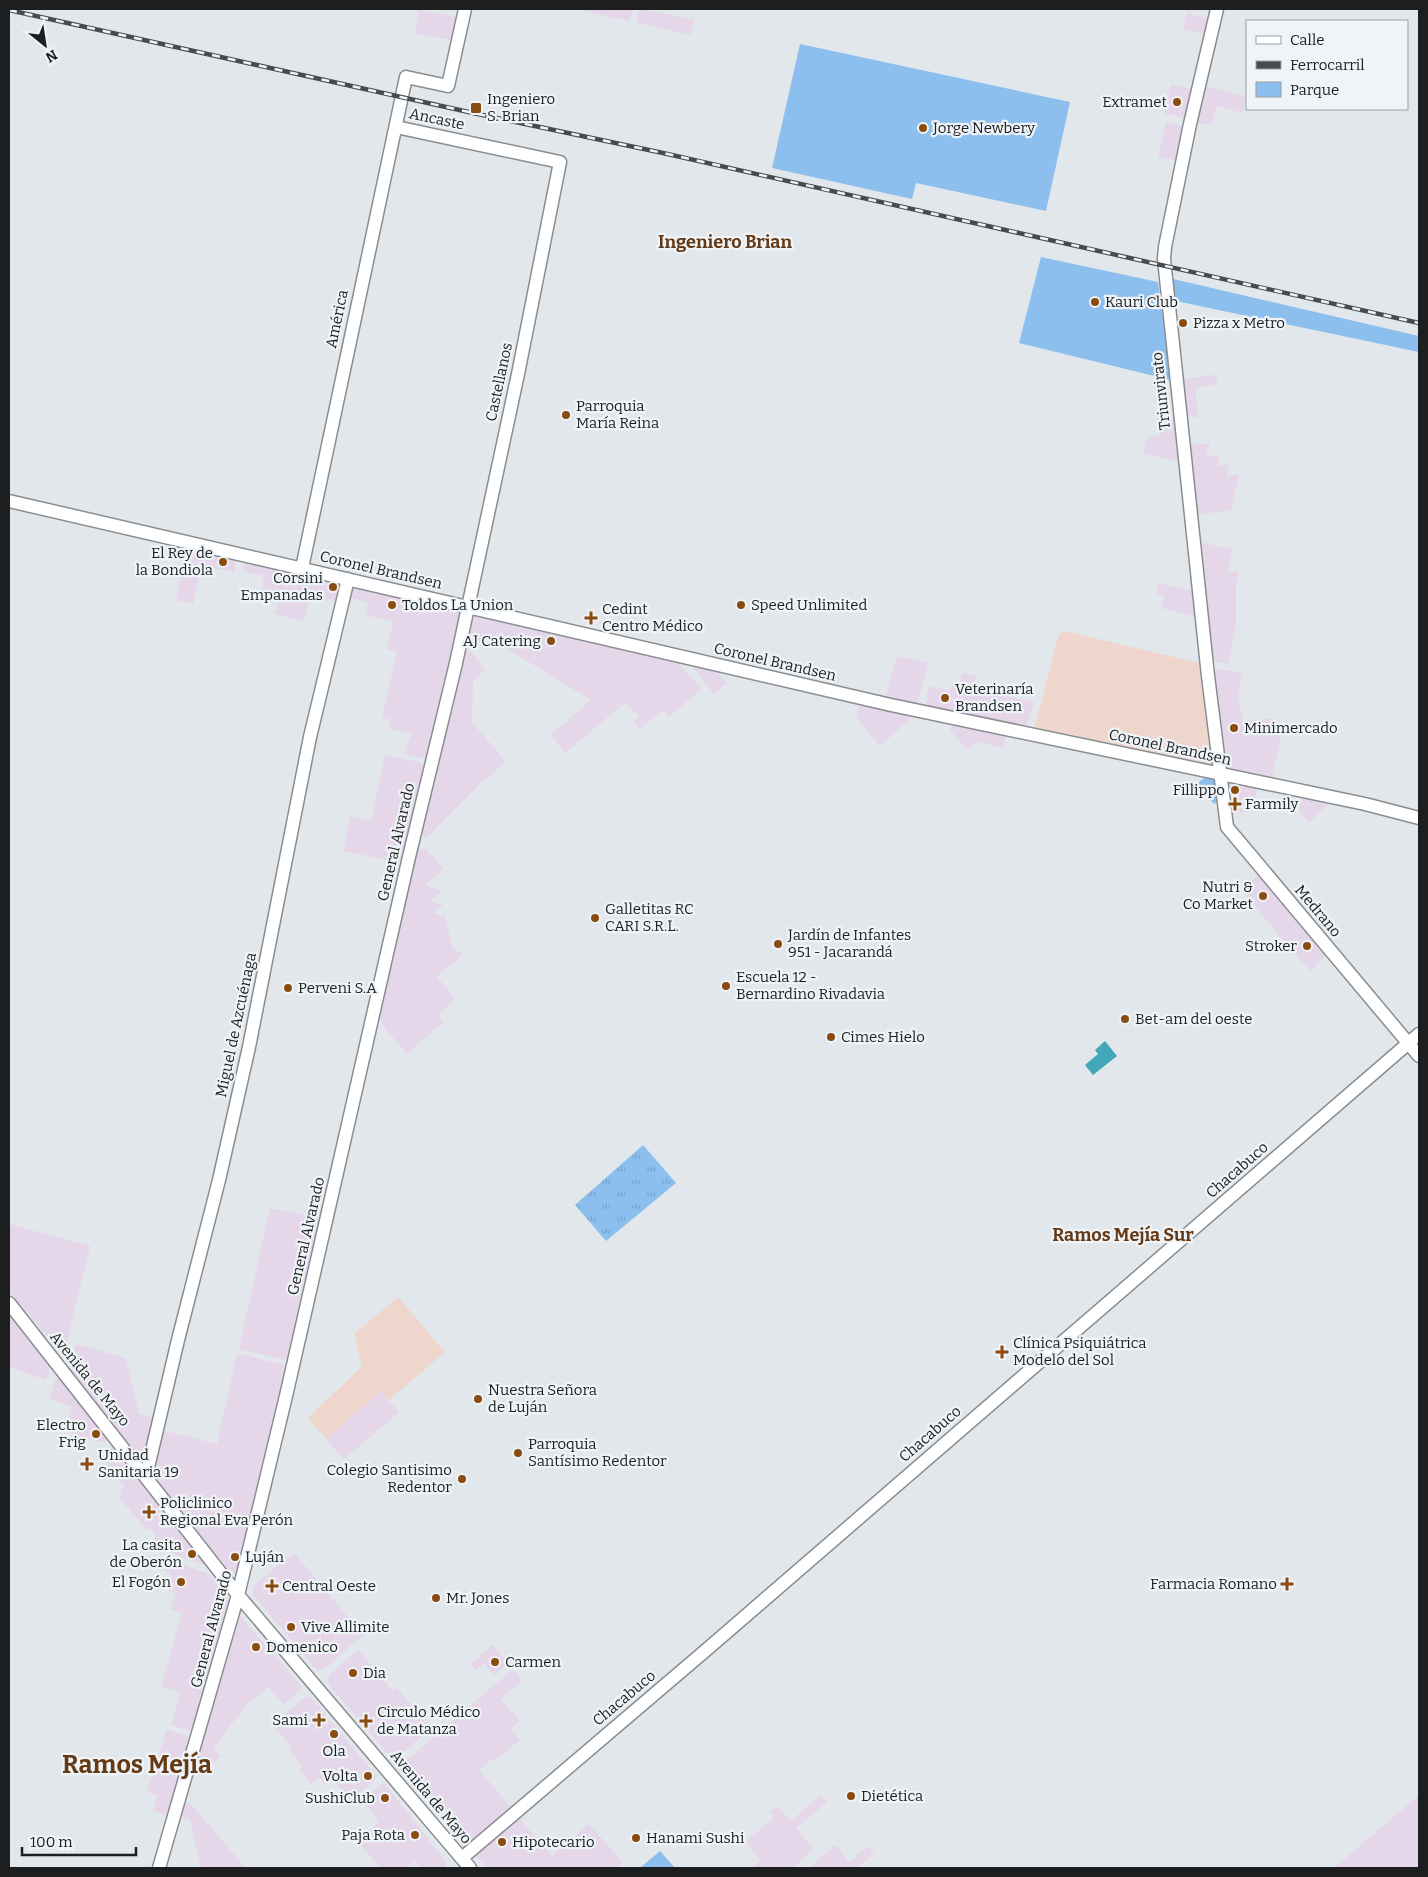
<svg xmlns="http://www.w3.org/2000/svg" width="1428" height="1877" font-family="Bitter,serif">
	<defs>
		<pattern id="grass-tufts" width="24" height="20" patternUnits="userSpaceOnUse" patternTransform="scale(1.25)"><rect width="24" height="20" fill="#8cbfed"/><path d="M3 7l-1-3M5 7V3M7 7l1-3M15 17l-1-3M17 17v-4M19 17l1-3" fill="none" stroke="#78a4cb"/></pattern>
	</defs>
	<rect width="100%" height="100%" fill="#e2e7eb"/>
	<!-- commercial -->
	<path fill="#e5d6e9" d="M584,9H631L632,12L629,21L584,11Z
		M642,9L694,20L690,35L636,22L638,13Z
		M419,10L460,18L455,41L415,33Z
		M1187,13L1209,19L1207,35L1183,29Z
		M1171,85L1195,90L1187,117L1184,118L1164,113Z
		M1202,85L1247,97L1243,113L1216,106L1212,125L1199,123L1197,121Z
		M1166,122L1180,125L1184,128L1178,161L1158,157Z
		M1216,375L1217,384L1195,388L1198,418L1186,415L1180,379Z
		M1164,417L1176,420L1182,463L1143,453L1147,437L1159,436Z
		M1210,444L1206,456L1220,455L1217,466L1229,465L1226,476L1239,475L1231,510L1195,515L1187,445Z
		M1205,543L1233,550L1227,573L1239,571L1236,584V624L1228,664L1216,662L1213,659L1199,546Z
		M188,546L235,558L236,562L234,572L212,568L210,577L199,575L193,604L176,600Z
		M245,562L338,581L342,585L339,601L310,595L304,621L275,614L279,597L261,593L264,576L242,571Z
		M1158,583L1197,593L1200,618L1161,608L1165,596L1156,593Z
		M350,586L462,610L429,757L426,759L405,754L411,734L389,729L391,720L382,718L397,652L387,649L393,622L366,615L368,602L347,597Z
		M475,613L677,662L702,689L669,717L663,710L639,729L633,722L639,717L626,702L565,753L551,735L591,700L488,637L473,648L466,638L472,615Z
		M467,651H471L485,670L473,681L472,722L506,762L482,782L426,838L421,833L463,653Z
		M897,656L928,663L918,701L914,705L885,699Z
		M695,664L719,670L718,673L727,683L714,694L693,668Z
		M1219,669L1242,673L1238,699L1243,721L1274,718L1272,731L1282,732L1271,783L1226,772L1212,674L1214,671Z
		M962,673L977,676L973,689L1034,702L1026,727L929,708L926,704L929,686L950,691L952,683L959,684Z
		M860,702L909,715V720L880,746L856,718Z
		M953,724L1007,734L1003,749L977,741L967,750L950,730Z
		M385,756L420,762L425,769L404,864L344,851L350,816L371,821Z
		M1226,781H1229L1258,788L1252,811L1227,814Z
		M1301,796L1328,802L1329,803L1309,823L1299,811Z
		M422,848L427,850L443,869L425,885L442,891L431,901L443,905L433,913L445,916L453,949L463,954L437,977L455,999L438,1015L443,1022L407,1054L383,1026L379,1017L415,851Z
		M1261,875L1328,953L1310,971L1241,890L1257,876Z
		M270,1208L317,1218L320,1221L291,1356L285,1360L239,1349Z
		M9,1224L90,1246L65,1350H59L9,1291Z
		M9,1309L51,1365L46,1380L9,1367Z
		M76,1344L126,1358L139,1414L156,1417L147,1455L144,1457L139,1456L71,1371L70,1365Z
		M237,1353L284,1365L287,1367L237,1574L230,1571L154,1478L151,1467L161,1430L217,1444Z
		M56,1378H61L106,1436L105,1443L69,1433L71,1423L67,1422L72,1407L49,1399Z
		M381,1391L399,1412L344,1459L326,1439Z
		M114,1446L208,1565L207,1566L152,1546L156,1536L150,1528L147,1530L145,1528L120,1498L122,1489L125,1487L105,1460L109,1450Z
		M294,1553L363,1635L324,1669L318,1670L315,1668L252,1593L255,1584Z
		M170,1559L206,1573L212,1577L229,1600L197,1728L192,1731L171,1725L181,1692L161,1687L182,1613L171,1609L176,1593L168,1590L172,1575L165,1571Z
		M239,1615L299,1683L302,1688L284,1704L268,1687L246,1705L214,1748L221,1757L198,1775L194,1774L193,1771L240,1617Z
		M493,1645L504,1659L506,1665L494,1675L484,1663L476,1670L471,1664Z
		M358,1650L393,1691L397,1688L431,1729L396,1758L390,1756L328,1684L329,1676Z
		M511,1671L516,1672L522,1680L501,1699L520,1721L511,1729L520,1740L495,1760L493,1758L479,1770L513,1810L468,1845L402,1769L406,1761Z
		M308,1697L313,1700L376,1776L374,1781L351,1800L333,1779L326,1785L319,1777L311,1784L299,1769L302,1766L290,1751L292,1748L272,1724L301,1700Z
		M167,1729L192,1738L168,1815L153,1811L158,1796L147,1792Z
		M382,1784H385L446,1862V1866L444,1868H422L415,1861L406,1868H380L357,1841L379,1822L362,1800Z
		M821,1795L827,1802L796,1828L814,1849L793,1868H752L761,1861L745,1842L774,1818L770,1812L778,1806L791,1821Z
		M1419,1795V1868H1334Z
		M189,1802L246,1868H201L190,1820L180,1816L183,1805Z
		M517,1816L552,1856L589,1824L623,1863L617,1868H487L478,1858L477,1851Z
		M835,1845L849,1862L868,1846L874,1854L857,1868H809Z"/>
	<!-- industrial -->
	<path fill="#efd6cd" d="M1065,631L1203,664L1214,763L1213,766L1210,768L1037,730L1035,725L1058,637L1060,634Z
		M398,1297L445,1352L389,1400L381,1391L326,1439L308,1418L362,1366L354,1334Z"/>
	<!-- grass -->
	<path fill="url(#grass-tufts)" d="M643,1145L676,1183L606,1241L575,1205Z"/>
	<!-- green -->
	<path fill="#8cbfed" d="M800,44L1070,102L1046,211L916,183L912,199L772,168Z
		M1041,257L1158,282L1171,380L1019,343Z
		M1169,278L1419,336V352L1171,300Z
		M1208,776L1215,779L1218,801L1214,804L1198,785L1200,781Z
		M660,1851L675,1868H640Z"/>
	<!-- water -->
	<path fill="#41a7b9" d="M1105,1041L1117,1056L1093,1075L1085,1065L1098,1054L1095,1050Z"/>
	<g fill="none" stroke-linecap="round" stroke-linejoin="round">
		<defs>
			<path id="secondary" d="M1217,9L1190,124L1165,247L1164,259L1208,676L1227,827L1419,1056
				M9,501L891,705L1365,804L1419,818
				M302,568L406,77L448,86L465,9
				M9,1303L238,1595L470,1868
				M146,1476L178,1340L219,1180L249,1047L310,737L348,579
				M462,1858L705,1651L1419,1034
				M159,1868L238,1595L286,1396L409,857L456,663L518,374L560,162L396,127"/>
		</defs>
		<!-- secondary casing -->
		<use href="#secondary" stroke="#888d91" stroke-width="15"/>
		<!-- secondary -->
		<use href="#secondary" stroke="#fff" stroke-width="12"/>
		<defs>
			<path id="rail" d="M9,10L473,113L663,153L1419,323"/>
		</defs>
		<!-- rail casing -->
		<use href="#rail" stroke="#484a4c" stroke-width="4.5"/>
		<!-- rail -->
		<use href="#rail" stroke="#eff4f8" stroke-width="2.5" stroke-dasharray="8" stroke-linecap="butt"/>
	</g>
	<!-- markers -->
	<g fill="#894b0f" stroke="#eff4f8" stroke-width="2">
		<circle cx="1177" cy="102" r="5"/>
		<rect x="470" y="102" width="12" height="12" rx="2.5"/>
		<circle cx="923" cy="128" r="5"/>
		<circle cx="1095" cy="302" r="5"/>
		<circle cx="1183" cy="323" r="5"/>
		<circle cx="566" cy="415" r="5"/>
		<circle cx="223" cy="562" r="5"/>
		<circle cx="333" cy="587" r="5"/>
		<circle cx="392" cy="605" r="5"/>
		<circle cx="741" cy="605" r="5"/>
		<path d="M588.5 610.5h5v5h5v5h-5v5h-5v-5h-5v-5h5z"/>
		<circle cx="551" cy="641" r="5"/>
		<circle cx="945" cy="698" r="5"/>
		<circle cx="1234" cy="728" r="5"/>
		<circle cx="1235" cy="790" r="5"/>
		<path d="M1232.5 796.5h5v5h5v5h-5v5h-5v-5h-5v-5h5z"/>
		<circle cx="1263" cy="896" r="5"/>
		<circle cx="595" cy="918" r="5"/>
		<circle cx="778" cy="944" r="5"/>
		<circle cx="1307" cy="946" r="5"/>
		<circle cx="726" cy="986" r="5"/>
		<circle cx="288" cy="988" r="5"/>
		<circle cx="1125" cy="1019" r="5"/>
		<circle cx="831" cy="1037" r="5"/>
		<path d="M999.5 1344.5h5v5h5v5h-5v5h-5v-5h-5v-5h5z"/>
		<circle cx="478" cy="1399" r="5"/>
		<circle cx="96" cy="1434" r="5"/>
		<circle cx="518" cy="1453" r="5"/>
		<path d="M84.5 1456.5h5v5h5v5h-5v5h-5v-5h-5v-5h5z"/>
		<circle cx="462" cy="1479" r="5"/>
		<path d="M146.5 1504.5h5v5h5v5h-5v5h-5v-5h-5v-5h5z"/>
		<circle cx="192" cy="1554" r="5"/>
		<circle cx="235" cy="1557" r="5"/>
		<circle cx="181" cy="1582" r="5"/>
		<path d="M1284.5 1576.5h5v5h5v5h-5v5h-5v-5h-5v-5h5z"/>
		<path d="M269.5 1578.5h5v5h5v5h-5v5h-5v-5h-5v-5h5z"/>
		<circle cx="436" cy="1598" r="5"/>
		<circle cx="291" cy="1627" r="5"/>
		<circle cx="256" cy="1647" r="5"/>
		<circle cx="495" cy="1662" r="5"/>
		<circle cx="353" cy="1673" r="5"/>
		<path d="M316.5 1712.5h5v5h5v5h-5v5h-5v-5h-5v-5h5z"/>
		<path d="M363.5 1713.5h5v5h5v5h-5v5h-5v-5h-5v-5h5z"/>
		<circle cx="334" cy="1734" r="5"/>
		<circle cx="368" cy="1776" r="5"/>
		<circle cx="851" cy="1796" r="5"/>
		<circle cx="385" cy="1798" r="5"/>
		<circle cx="415" cy="1835" r="5"/>
		<circle cx="636" cy="1838" r="5"/>
		<circle cx="502" cy="1842" r="5"/>
	</g>
	<g text-anchor="middle" dominant-baseline="central" stroke-width="4.5" stroke-linejoin="round" paint-order="stroke">
		<!-- poi labels -->
		<g font-size="15" fill="#1c1e1f" stroke="#eff4f8" text-anchor="start">
			<text x="487" y="99">Ingeniero<tspan x="487" dy="17">S. Brian</tspan></text>
			<text x="1167" y="102" text-anchor="end">Extramet</text>
			<text x="933" y="128">Jorge Newbery</text>
			<text x="1105" y="302">Kauri Club</text>
			<text x="1193" y="323">Pizza x Metro</text>
			<text x="576" y="406">Parroquia<tspan x="576" dy="17">María Reina</tspan></text>
			<text x="213" y="553" text-anchor="end">El Rey de<tspan x="213" dy="17">la Bondiola</tspan></text>
			<text x="323" y="578" text-anchor="end">Corsini<tspan x="323" dy="17">Empanadas</tspan></text>
			<text x="402" y="605">Toldos La Union</text>
			<text x="751" y="605">Speed Unlimited</text>
			<text x="602" y="609">Cedint<tspan x="602" dy="17">Centro Médico</tspan></text>
			<text x="541" y="641" text-anchor="end">AJ Catering</text>
			<text x="955" y="689">Veterinaría<tspan x="955" dy="17">Brandsen</tspan></text>
			<text x="1244" y="728">Minimercado</text>
			<text x="1225" y="790" text-anchor="end">Fillippo</text>
			<text x="1245" y="804">Farmily</text>
			<text x="1253" y="887" text-anchor="end">Nutri &amp;<tspan x="1253" dy="17">Co Market</tspan></text>
			<text x="605" y="909">Galletitas RC<tspan x="605" dy="17">CARI S.R.L.</tspan></text>
			<text x="788" y="935">Jardín de Infantes<tspan x="788" dy="17">951 - Jacarandá</tspan></text>
			<text x="1297" y="946" text-anchor="end">Stroker</text>
			<text x="736" y="977">Escuela 12 -<tspan x="736" dy="17">Bernardino Rivadavia</tspan></text>
			<text x="298" y="988">Perveni S.A</text>
			<text x="1135" y="1019">Bet-am del oeste</text>
			<text x="841" y="1037">Cimes Hielo</text>
			<text x="1013" y="1343">Clínica Psiquiátrica<tspan x="1013" dy="17">Modelo del Sol</tspan></text>
			<text x="488" y="1390">Nuestra Señora<tspan x="488" dy="17">de Luján</tspan></text>
			<text x="86" y="1425" text-anchor="end">Electro<tspan x="86" dy="17">Frig</tspan></text>
			<text x="528" y="1444">Parroquia<tspan x="528" dy="17">Santísimo Redentor</tspan></text>
			<text x="98" y="1455">Unidad<tspan x="98" dy="17">Sanitaria 19</tspan></text>
			<text x="452" y="1470" text-anchor="end">Colegio Santisimo<tspan x="452" dy="17">Redentor</tspan></text>
			<text x="160" y="1503">Policlinico<tspan x="160" dy="17">Regional Eva Perón</tspan></text>
			<text x="182" y="1545" text-anchor="end">La casita<tspan x="182" dy="17">de Oberón</tspan></text>
			<text x="245" y="1557">Luján</text>
			<text x="171" y="1582" text-anchor="end">El Fogón</text>
			<text x="1277" y="1584" text-anchor="end">Farmacia Romano</text>
			<text x="282" y="1586">Central Oeste</text>
			<text x="446" y="1598">Mr. Jones</text>
			<text x="301" y="1627">Vive Allimite</text>
			<text x="266" y="1647">Domenico</text>
			<text x="505" y="1662">Carmen</text>
			<text x="363" y="1673">Dia</text>
			<text x="377" y="1712">Circulo Médico<tspan x="377" dy="17">de Matanza</tspan></text>
			<text x="308" y="1720" text-anchor="end">Sami</text>
			<text x="334" y="1751" text-anchor="middle">Ola</text>
			<text x="358" y="1776" text-anchor="end">Volta</text>
			<text x="861" y="1796">Dietética</text>
			<text x="375" y="1798" text-anchor="end">SushiClub</text>
			<text x="405" y="1835" text-anchor="end">Paja Rota</text>
			<text x="646" y="1838">Hanami Sushi</text>
			<text x="512" y="1842">Hipotecario</text>
		</g>
		<!-- street labels -->
		<g font-size="15" fill="#1c1e1f" stroke="#eff4f8">
			<text transform="translate(437 119) rotate(12)">Ancaste</text>
			<text transform="translate(337 319) rotate(-78)">América</text>
			<text transform="translate(499 382) rotate(-78)">Castellanos</text>
			<text transform="translate(1161 391) rotate(-96)">Triunvirato</text>
			<text transform="translate(381 570) rotate(13)">Coronel Brandsen</text>
			<text transform="translate(775 662) rotate(13)">Coronel Brandsen</text>
			<text transform="translate(1170 747) rotate(12)">Coronel Brandsen</text>
			<text transform="translate(396 842) rotate(-77)">General Alvarado</text>
			<text transform="translate(1318 911) rotate(50)">Medrano</text>
			<text transform="translate(236 1025) rotate(-78)">Miguel de Azcuénaga</text>
			<text transform="translate(1237 1170) rotate(-41)">Chacabuco</text>
			<text transform="translate(306 1236) rotate(-77)">General Alvarado</text>
			<text transform="translate(90 1379) rotate(51)">Avenida de Mayo</text>
			<text transform="translate(930 1434) rotate(-41)">Chacabuco</text>
			<text transform="translate(211 1629) rotate(-75)">General Alvarado</text>
			<text transform="translate(624 1698) rotate(-40)">Chacabuco</text>
			<text transform="translate(431 1797) rotate(50)">Avenida de Mayo</text>
		</g>
		<!-- quarter labels -->
		<g font-size="18" font-weight="bold" fill="#653914" stroke="#eff4f8">
			<text x="725" y="242">Ingeniero Brian</text>
			<text x="1123" y="1235">Ramos Mejía Sur</text>
		</g>
		<!-- town labels -->
		<g font-size="25" font-weight="bold" fill="#653914" stroke="#eff4f8">
			<text x="137" y="1765">Ramos Mejía</text>
		</g>
	</g>
	<!-- border -->
	<rect width="1428" height="1877" fill="none" stroke="#1c1e1f" stroke-width="20"/>
	<!-- legend -->
	<rect x="1246" y="20" width="162" height="90" fill="#eff4f8" stroke="#9b9ea1"/>
	<rect x="1256" y="36" width="25" height="8" fill="#ffffff" stroke="#9b9ea1"/>
	<text x="1290" y="45" font-size="15" fill="#1c1e1f">Calle</text>
	<rect x="1256" y="61" width="25" height="8" fill="#484a4c" stroke="#9b9ea1"/>
	<text x="1290" y="70" font-size="15" fill="#1c1e1f">Ferrocarril</text>
	<rect x="1256" y="82" width="25" height="15" fill="#8cbfed" stroke="#9b9ea1"/>
	<text x="1290" y="95" font-size="15" fill="#1c1e1f">Parque</text>
	<!-- north arrow -->
	<g transform="translate(45 45) rotate(150)" stroke="#eff4f8" stroke-width="4" paint-order="stroke">
	<path d="M0-4L9 19L0 12L-9 19Z" fill="#1c1e1f"/>
	<text y="-8" font-size="14" font-weight="bold" text-anchor="middle" fill="#1c1e1f">N</text>
	</g>
	<!-- scale -->
	<path d="M22 1847v8h114v-8" fill="none" stroke="#1c1e1f" stroke-width="2.5"/>
	<text x="30" y="1847" font-size="15" fill="#1c1e1f" stroke="#eff4f8" stroke-width="4" paint-order="stroke">100 m</text>
</svg>
